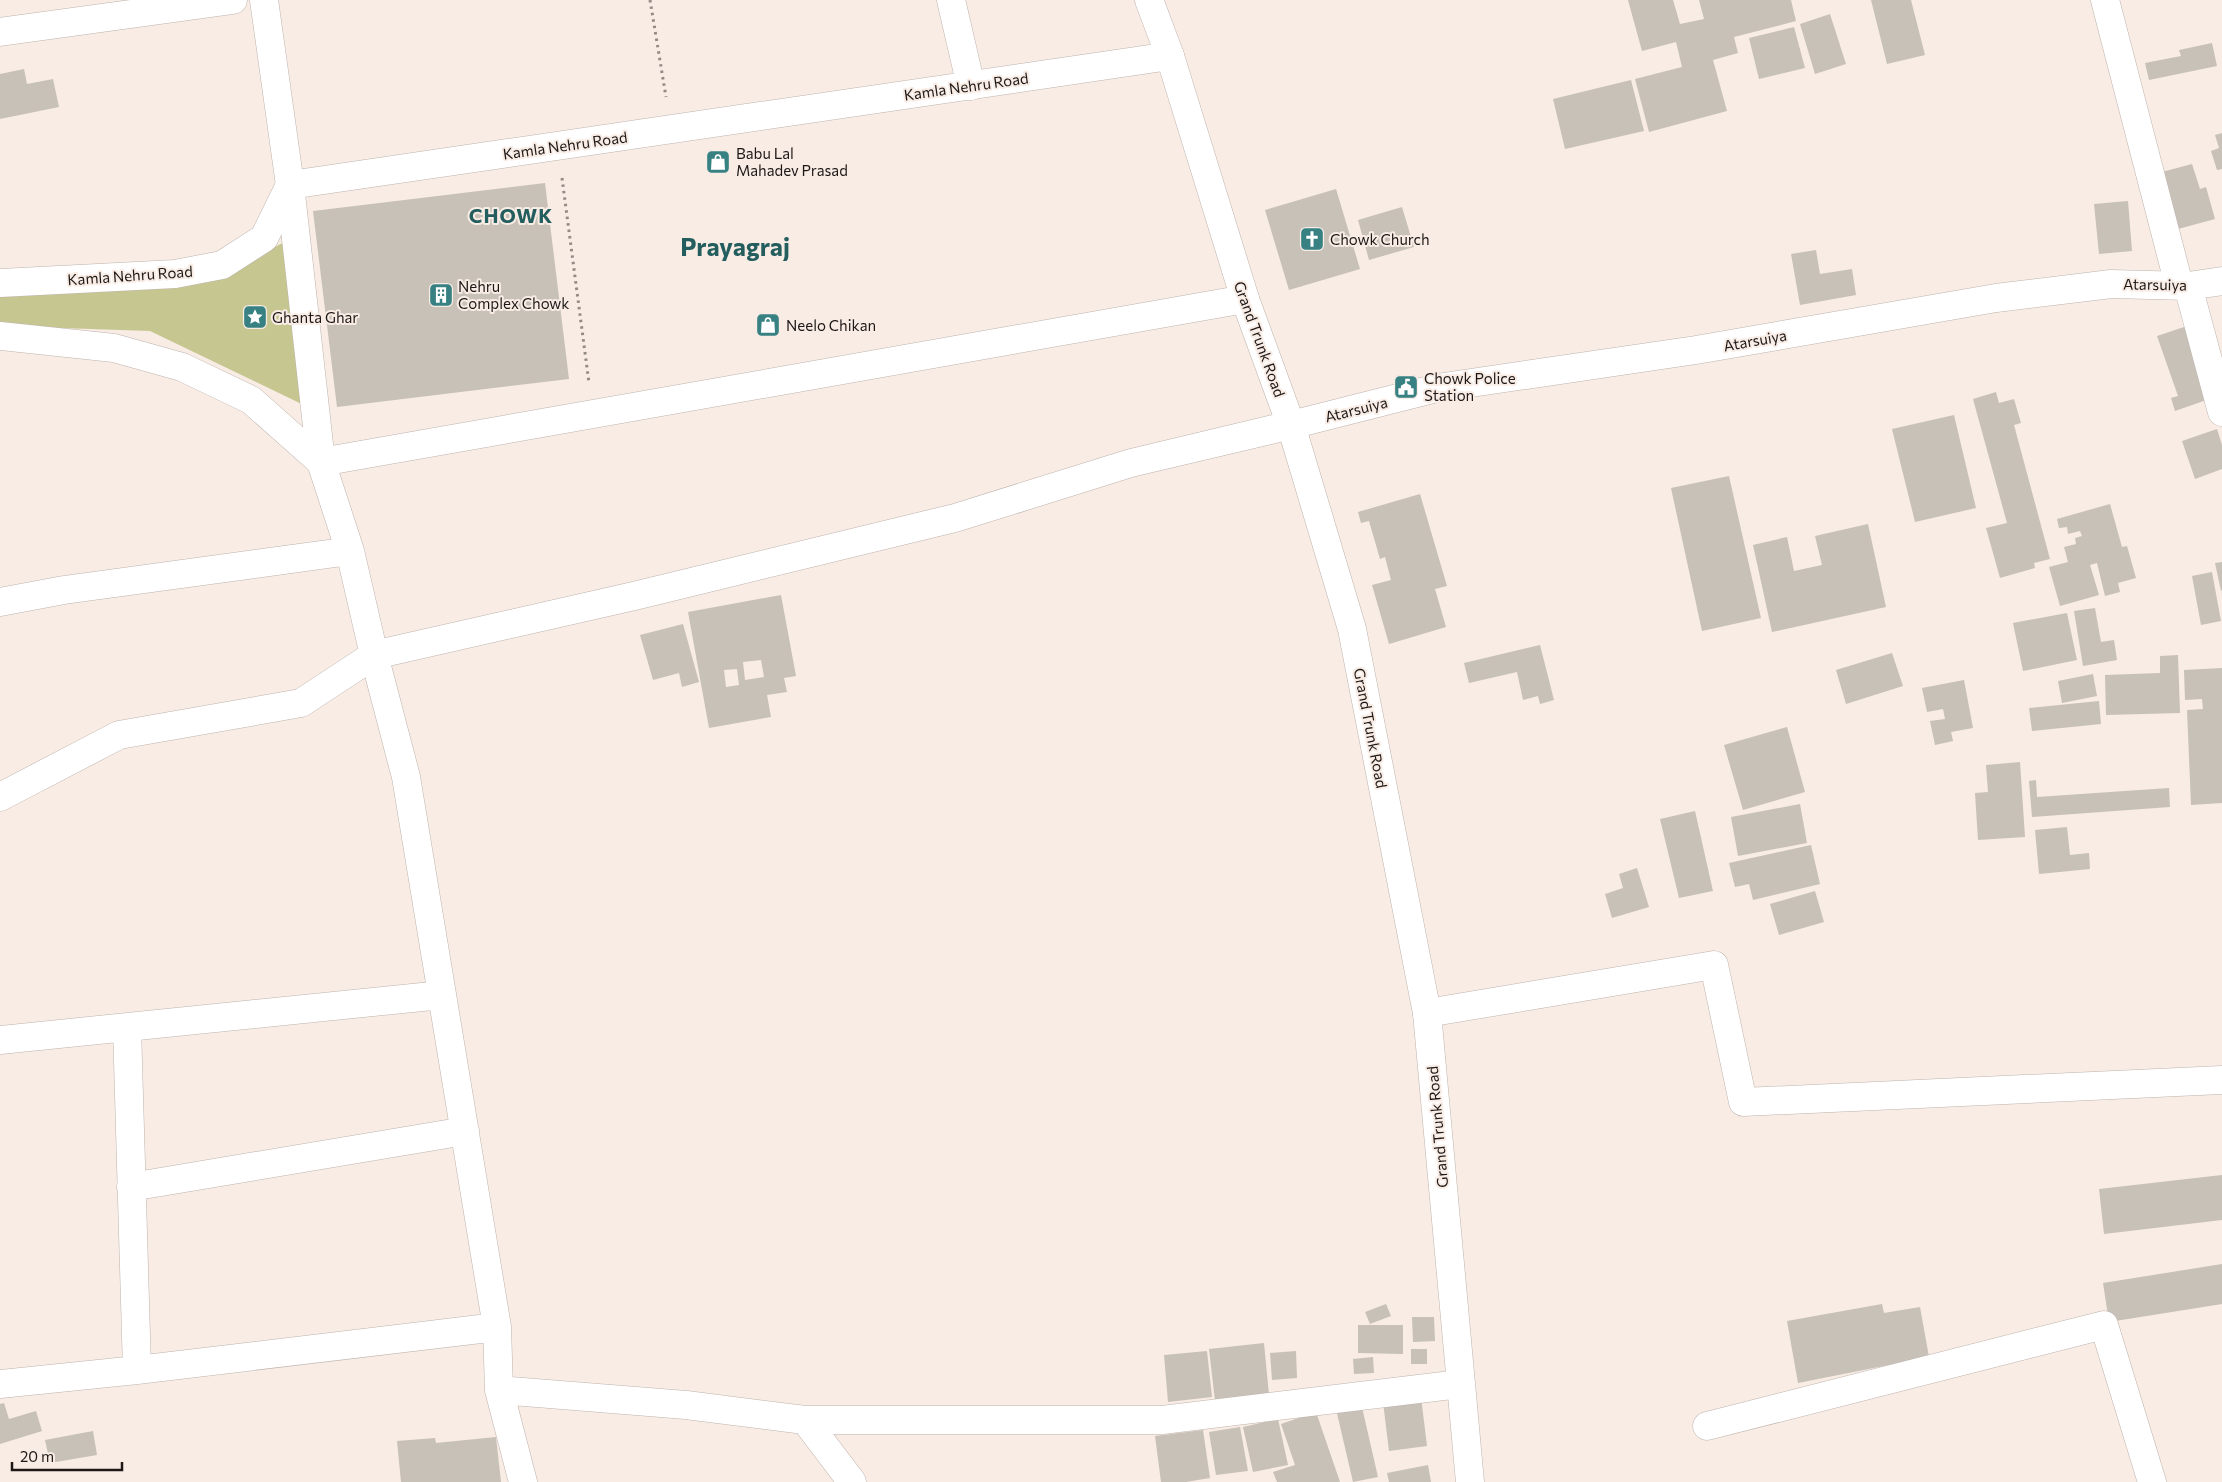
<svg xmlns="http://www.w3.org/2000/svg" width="2222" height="1482" font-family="Commissioner,sans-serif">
	<rect width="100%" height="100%" fill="#f8ece5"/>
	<!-- green -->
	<path fill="#c6c790" d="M290,239L312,409L150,331L0,326V297L225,273Z"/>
	<!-- building -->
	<path fill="#c7c1b7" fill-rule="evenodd" d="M1628,0H1673L1680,24L1704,19L1699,0H1791L1796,21L1734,37L1738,53L1713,60L1727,111L1649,132L1635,79L1682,67L1676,42L1642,51Z
		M1871,0H1911L1925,55L1887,64Z
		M1830,14L1846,64L1815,74L1800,24Z
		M1794,27L1805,68L1759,79L1749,38Z
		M2212,43L2217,66L2149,80L2145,63L2181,56L2179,50Z
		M24,69L27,84L53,79L59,107L0,119V74Z
		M1631,80L1644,131L1565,149L1553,99Z
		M2222,133V169L2217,170L2211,151L2219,148L2215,135Z
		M2192,164L2200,189L2206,187L2215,219L2178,229L2162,172Z
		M545,183L569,379L337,407L313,211Z
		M1336,189L1360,269L1289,290L1265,210Z
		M2128,201L2132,251L2099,254L2094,204Z
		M1402,207L1414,247L1369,260L1358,220Z
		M1816,250L1820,274L1852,269L1856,295L1800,305L1791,254Z
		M2190,325L2215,397L2175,411L2171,398L2178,396L2157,336Z
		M1996,392L1999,403L2014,399L2021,423L2014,425L2050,559L2034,563L2035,568L2000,578L1986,528L2007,523L1973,399Z
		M1954,415L1976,508L1915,522L1892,429Z
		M2217,429L2222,445V469L2195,479L2182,441Z
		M1729,476L1761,618L1702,631L1671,488Z
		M1420,494L1447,586L1435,589L1446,627L1389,644L1372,585L1391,580L1385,557L1380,559L1369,521L1361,523L1358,512Z
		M2110,504L2122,547L2127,546L2136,578L2118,583L2120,592L2105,596L2097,563L2090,565L2099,595L2060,606L2049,567L2068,562L2064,547L2076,544L2075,538L2082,536L2080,531L2068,534L2067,527L2059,528L2057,519Z
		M1868,524L1886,607L1772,632L1753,545L1787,537L1794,571L1822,565L1815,536Z
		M2222,562V590L2221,591L2215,563Z
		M2212,572L2221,621L2201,625L2192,576Z
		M781,595L796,676L784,678L787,692L767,695L771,717L709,728L688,612ZM761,660L764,677L745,680L743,662ZM737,669L739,685L726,687L724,670Z
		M2095,608L2101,642L2114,640L2117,660L2083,666L2074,611Z
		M2067,613L2077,660L2023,671L2013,623Z
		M683,624L699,682L682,687L679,673L653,680L640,635Z
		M1540,645L1554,700L1540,704L1538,696L1523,700L1517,672L1469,683L1464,663Z
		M1892,653L1903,686L1846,704L1836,670Z
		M2178,655L2180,713L2106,715L2105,675L2160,673V656Z
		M2222,668V803L2191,805L2187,710L2203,709L2202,699L2185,700L2184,670Z
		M2093,674L2097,696L2062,703L2058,681Z
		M1964,680L1973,728L1951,732L1953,741L1935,745L1930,721L1945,719L1943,709L1927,712L1922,688Z
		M2099,701L2101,724L2032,731L2029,708Z
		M1787,727L1805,792L1743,810L1724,745Z
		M2020,762L2025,837L1978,840L1975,793L1988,792L1986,765Z
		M2036,780L2037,797L2169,788L2170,807L2032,817L2029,781Z
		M1800,804L1807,843L1738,856L1731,817Z
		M1695,811L1713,891L1679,898L1660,819Z
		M2067,827L2070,855L2089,853L2090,869L2039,874L2035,830Z
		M1811,845L1820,884L1753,900L1749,884L1735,887L1729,863Z
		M1637,868L1649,907L1612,918L1605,894L1623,888L1619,874Z
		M1815,891L1824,922L1779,935L1770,904Z
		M2222,1175V1220L2104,1234L2099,1189Z
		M2222,1264V1304L2109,1322L2103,1283Z
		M1386,1304L1391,1316L1370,1324L1365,1312Z
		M1882,1304L1884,1313L1920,1307L1929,1357L1798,1383L1787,1321Z
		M1412,1317H1434L1435,1341L1413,1342Z
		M1358,1325H1403V1354L1358,1353Z
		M1264,1343L1269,1395L1215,1401L1209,1349Z
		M1411,1349H1427V1364H1411Z
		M1207,1351L1212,1397L1168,1402L1164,1355Z
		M1296,1351L1297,1378L1272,1380L1270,1353Z
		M1373,1357L1374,1373L1354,1374L1353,1359Z
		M1421,1397L1427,1446L1389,1451L1383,1402Z
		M4,1403L9,1419L36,1411L42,1431L0,1444V1404Z
		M1361,1403L1378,1477L1353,1482L1336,1409Z
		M1316,1412L1340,1482H1277L1273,1472L1295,1465L1281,1424Z
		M1278,1419L1288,1465L1253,1472L1243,1427Z
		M1240,1427L1248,1471L1216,1475L1209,1432Z
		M1203,1430L1210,1478L1186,1482H1161L1155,1436Z
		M93,1431L97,1455L50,1463L45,1440Z
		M496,1437L501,1482H401L397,1441L435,1438L436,1443Z
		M1428,1465L1431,1482H1389L1387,1473Z"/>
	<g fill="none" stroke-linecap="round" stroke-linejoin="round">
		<defs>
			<path id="street" d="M264,0L290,185L321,462L350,551L374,655L406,777L497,1327L499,1390L523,1482
				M951,0L971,86
				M2105,0L2179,285
				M0,32L233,0
				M0,602L64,590L350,551
				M0,797L119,735L301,703L374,655L634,596L955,518L1131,463L1291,425
				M1427,1013L1714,965L1743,1102L2222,1080
				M127,1027L137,1370
				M0,1040L442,995
				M131,1187L465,1131
				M0,1384L137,1370L497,1327
				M499,1390L686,1405L805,1420L852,1482
				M805,1420H1162L1460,1384
				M1707,1426L2104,1325L2152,1482"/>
			<path id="secondary" d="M0,283L175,274L222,265L264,238L290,185L1170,56
				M2188,286L2222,412
				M0,336L114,348L182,367L251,400L321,462L1245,299
				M1291,425L1437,388L1696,350L1996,298L2111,284L2188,286L2222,281"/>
			<path id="primary" d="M1149,0L1170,56L1245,299L1291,425L1352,629L1427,1013L1470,1482"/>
		</defs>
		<!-- street casing -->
		<use href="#street" stroke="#beb3ad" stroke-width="29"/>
		<!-- secondary casing -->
		<use href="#secondary" stroke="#beb3ad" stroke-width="29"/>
		<!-- primary casing -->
		<use href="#primary" stroke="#beb3ad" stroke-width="29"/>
		<!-- path -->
		<path stroke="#938a85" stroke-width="3" stroke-dasharray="2.5 4" stroke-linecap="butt" d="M650,0L666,97
			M562,178L589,383"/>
		<!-- street -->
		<use href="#street" stroke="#fff" stroke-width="28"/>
		<!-- secondary -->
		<use href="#secondary" stroke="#fff" stroke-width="28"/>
		<!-- primary -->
		<use href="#primary" stroke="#fff" stroke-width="28"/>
	</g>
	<!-- icons -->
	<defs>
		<symbol id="shop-square" viewBox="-11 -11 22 22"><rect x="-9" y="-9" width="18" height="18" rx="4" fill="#388182" stroke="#f8ece5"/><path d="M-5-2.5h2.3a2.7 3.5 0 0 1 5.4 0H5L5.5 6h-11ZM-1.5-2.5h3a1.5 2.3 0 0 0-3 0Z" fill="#fff"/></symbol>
		<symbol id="church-square" viewBox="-11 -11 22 22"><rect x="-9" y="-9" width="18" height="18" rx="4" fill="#388182" stroke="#f8ece5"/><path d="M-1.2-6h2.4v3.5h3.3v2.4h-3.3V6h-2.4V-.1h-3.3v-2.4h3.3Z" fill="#fff"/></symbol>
		<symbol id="building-square" viewBox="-11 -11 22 22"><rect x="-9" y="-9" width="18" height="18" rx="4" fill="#388182" stroke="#f8ece5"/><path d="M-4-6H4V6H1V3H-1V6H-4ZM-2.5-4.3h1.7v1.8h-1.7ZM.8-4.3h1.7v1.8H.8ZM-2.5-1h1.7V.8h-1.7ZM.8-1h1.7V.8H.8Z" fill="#fff"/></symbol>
		<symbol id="sight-square" viewBox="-11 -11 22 22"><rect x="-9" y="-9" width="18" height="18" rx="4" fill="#388182" stroke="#f8ece5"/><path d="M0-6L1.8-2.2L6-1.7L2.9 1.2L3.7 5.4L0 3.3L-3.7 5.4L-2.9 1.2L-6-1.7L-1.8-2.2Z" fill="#fff"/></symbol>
		<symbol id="civic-square" viewBox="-11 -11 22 22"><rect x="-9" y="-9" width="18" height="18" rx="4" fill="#388182" stroke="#f8ece5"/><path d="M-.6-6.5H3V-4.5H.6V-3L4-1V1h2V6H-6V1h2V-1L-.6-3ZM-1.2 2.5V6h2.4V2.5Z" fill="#fff"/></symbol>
	</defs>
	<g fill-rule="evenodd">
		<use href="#shop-square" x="704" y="148" width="28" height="28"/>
		<use href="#church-square" x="1298" y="225" width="28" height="28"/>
		<use href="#building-square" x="427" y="281" width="28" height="28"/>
		<use href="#sight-square" x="241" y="303" width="28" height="28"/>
		<use href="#shop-square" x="754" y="311" width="28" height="28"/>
		<use href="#civic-square" x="1392" y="373" width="28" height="28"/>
	</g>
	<g text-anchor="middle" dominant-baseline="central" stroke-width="4" stroke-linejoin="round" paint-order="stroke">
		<!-- street labels -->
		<g font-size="15" fill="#1d1816" stroke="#f8ece5">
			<text transform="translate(966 86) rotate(-8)">Kamla Nehru Road</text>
			<text transform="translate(565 145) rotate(-8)">Kamla Nehru Road</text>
			<text transform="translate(130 275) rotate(-4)">Kamla Nehru Road</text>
			<text transform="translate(2155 284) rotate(1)">Atarsuiya</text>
			<text transform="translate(1260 339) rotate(70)">Grand Trunk Road</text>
			<text transform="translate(1755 340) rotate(-10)">Atarsuiya</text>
			<text transform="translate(1356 409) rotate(-14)">Atarsuiya</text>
			<text transform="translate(1371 728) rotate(79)">Grand Trunk Road</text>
			<text transform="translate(1437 1127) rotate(-95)">Grand Trunk Road</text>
		</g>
		<!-- poi labels -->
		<g font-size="15" fill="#1d1816" stroke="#f8ece5" text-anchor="start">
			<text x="736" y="153">Babu Lal<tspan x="736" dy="17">Mahadev Prasad</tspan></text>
			<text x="1330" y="239">Chowk Church</text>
			<text x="458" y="286">Nehru<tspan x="458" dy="17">Complex Chowk</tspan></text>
			<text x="272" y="317">Ghanta Ghar</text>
			<text x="786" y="325">Neelo Chikan</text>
			<text x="1424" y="378">Chowk Police<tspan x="1424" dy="17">Station</tspan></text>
		</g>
		<!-- district labels -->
		<g font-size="20" font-weight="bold" letter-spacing="1" fill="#235d5e" stroke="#f8ece5">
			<text x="511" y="215">CHOWK</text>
		</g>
		<!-- town labels -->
		<g font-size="25" font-weight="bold" fill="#235d5e" stroke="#f8ece5">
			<text x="735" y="246">Prayagraj</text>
		</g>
	</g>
	<!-- scale -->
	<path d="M12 1462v8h110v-8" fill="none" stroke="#1d1816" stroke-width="2.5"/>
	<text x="20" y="1462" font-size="15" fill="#1d1816" stroke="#f8ece5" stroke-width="4" paint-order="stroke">20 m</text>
</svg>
